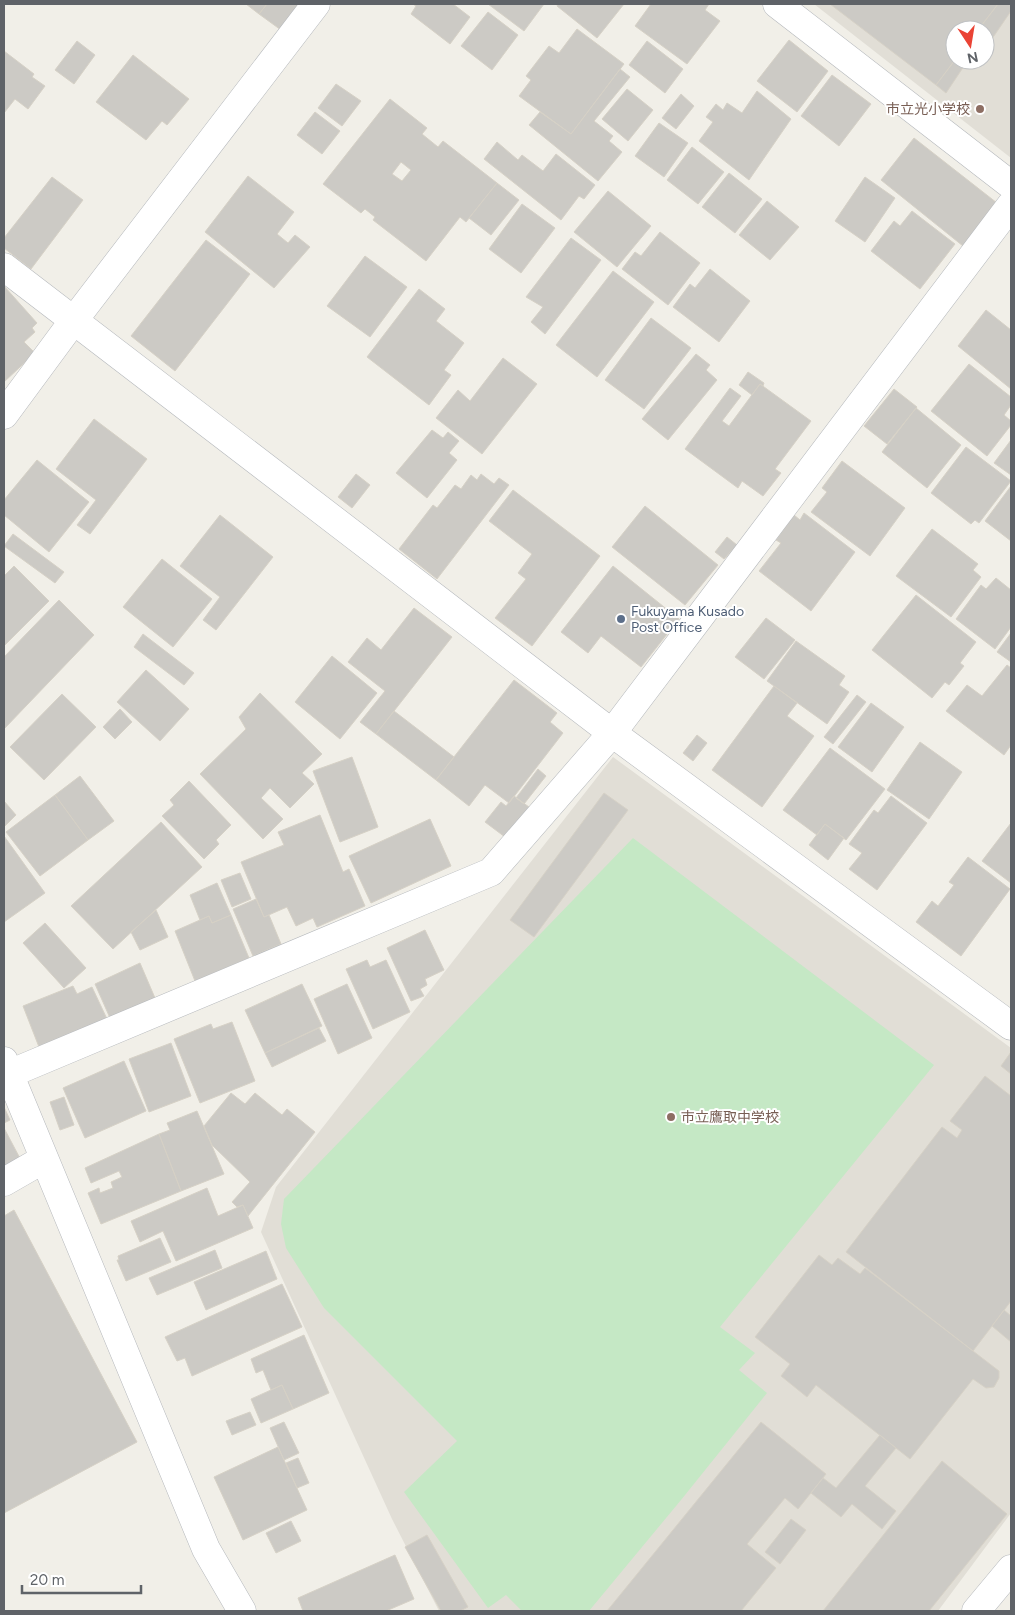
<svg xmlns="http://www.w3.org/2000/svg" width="1015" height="1615" font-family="Figtree,'Noto Sans JP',sans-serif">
	<rect width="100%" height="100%" fill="#f1efe8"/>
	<!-- education -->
	<path fill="#e1ded6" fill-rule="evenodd" d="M814,4H1011V158ZM955,30H985V60H955Z
		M613,757L1011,1048V1513L938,1611H439L392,1519L261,1232L276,1187Z"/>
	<!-- green -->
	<path fill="#c5e8c5" d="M633,838L934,1065L720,1327L755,1353L739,1370L767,1393L681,1500L589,1611H522L506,1595L488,1608L404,1492L457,1441L324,1308L286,1248L281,1224L284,1199Z"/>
	<!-- building -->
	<path fill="#cccac5" stroke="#d6d1c6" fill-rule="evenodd" d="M246,4H267L259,14Z
		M267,4H302L281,30L259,14Z
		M413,4H453L470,17L450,44L411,14L416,6Z
		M488,4H544L524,31Z
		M558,4H624L597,38L557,6Z
		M651,4H709L705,10L720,21L687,64L635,26Z
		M830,4H998L978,30H955V60L936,85Z
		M998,4H1011V11L985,49V30H978Z
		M488,12L518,35L492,70L461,46Z
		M577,29L624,64L571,134L519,96L531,80L526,76L549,46L559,53Z
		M789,40L828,71L797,112L757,81Z
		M77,41L95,55L74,84L55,70Z
		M647,41L683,69L665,93L629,65Z
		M4,51L34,74L32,77L45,86L28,109L15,99L4,113Z
		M133,55L189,99L167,125L162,121L146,140L96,102Z
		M955,60H968L946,93L936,85Z
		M620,69L630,77L594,121L613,136L609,141L622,152L598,181L529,125L540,112L571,134Z
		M832,75L871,104L839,146L801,116Z
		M336,84L361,101L342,126L318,108Z
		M627,89L653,110L628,141L602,119Z
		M757,91L791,119L749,180L699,141L713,122L706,117L716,104L723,110L727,103L742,113Z
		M681,94L694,106L676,129L662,118Z
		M390,99L427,128L422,134L438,147L443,141L497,183L466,222L460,217L426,261L373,220L375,217L365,209L361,213L323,184ZM401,162L411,170L402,181L392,174Z
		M315,112L340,131L322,154L297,135Z
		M659,123L688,143L664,177L635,156Z
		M914,138L997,203L963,246L881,180Z
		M497,142L518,160L522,155L543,171L556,154L595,185L584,199L579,196L561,220L484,159Z
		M692,147L724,172L698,204L667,180Z
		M729,173L762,199L735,233L702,207Z
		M248,176L294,212L277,234L288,243L295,235L310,247L274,288L205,232Z
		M52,177L83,200L31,269L4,248V238Z
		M865,177L895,198L865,242L835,221Z
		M497,183L519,200L491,235L469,218Z
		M608,191L651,226L617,267L574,232Z
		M767,201L799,227L770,260L739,235Z
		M522,204L555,228L521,273L489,249Z
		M912,211L955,244L920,289L871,251L894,221L900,226Z
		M660,232L700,263L668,305L622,269L635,252L641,256Z
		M571,238L601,260L545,334L531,322L543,307L526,297Z
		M206,240L250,274L175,371L131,336Z
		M365,256L407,287L370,337L327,306Z
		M710,269L750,301L719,342L673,307L690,284L695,288Z
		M613,271L654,302L597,377L556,345Z
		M4,286L37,323L32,328L35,332L24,342L35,353L4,382Z
		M419,289L445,309L436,321L464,343L444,370L451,375L429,405L367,357Z
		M986,310L1011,330V389L958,346Z
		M651,318L691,348L644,409L605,380Z
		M696,354L710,365L706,370L717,380L668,440L642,419Z
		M503,358L537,384L482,454L436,418L458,390L470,401Z
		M969,364L1011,397V405L1004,415L1011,421V425L987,456L931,411Z
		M748,372L764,383L763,386L760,384L752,395L739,385Z
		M760,384L811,421L775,469L781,473L763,496L742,481L738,488L685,449L730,388L741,396L722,421L729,426Z
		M894,389L917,407L887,444L864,426Z
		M916,408L961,445L927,488L882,452Z
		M94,419L147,459L90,534L77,525L96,500L56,469Z
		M432,430L443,438L448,432L459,441L449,453L457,460L427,498L396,473Z
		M1011,440V475L994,463Z
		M966,447L1011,481L979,523L975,520L971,524L931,493Z
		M37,460L89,502L49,552L4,515V500Z
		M842,461L905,508L870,556L811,512L827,492L822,488Z
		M356,474L370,485L352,508L338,497Z
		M481,474L494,484L499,478L509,485L437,579L399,549L433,505L437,508L455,485L461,489L471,475L477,480Z
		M1011,486V541L985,521Z
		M513,490L600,556L532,646L495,618L526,579L518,573L532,554L489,521Z
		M645,506L718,565L685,605L612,547Z
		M804,513L855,552L811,611L759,571L781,543L776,540L794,515L800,520Z
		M220,515L273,557L216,630L203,620L220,597L180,566Z
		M932,529L978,564L973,570L981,577L951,617L896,576Z
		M13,534L64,572L55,583L4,546Z
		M727,537L737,545L724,559L715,552Z
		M162,559L212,599L173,647L123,607Z
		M14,566L49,601L4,646V576Z
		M613,566L679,619L641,667L601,636L588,653L561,632Z
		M996,578L1011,590V627L995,649L956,619L981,585L986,589Z
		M916,595L976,642L960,663L964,666L949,685L945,682L932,698L872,650Z
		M59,600L94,635L4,729V657Z
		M414,608L452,637L376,734L360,722L385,691L348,662L367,638L381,650Z
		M766,618L795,640L764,679L735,657Z
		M1011,633V662L997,652Z
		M143,634L194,673L184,685L134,647Z
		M796,641L845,676L839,685L849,692L827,724L767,681Z
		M332,656L377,693L340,739L295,702Z
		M1007,665L1011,668V745L1004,755L946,711L967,685L982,696Z
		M146,670L189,709L160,741L117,702Z
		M514,680L557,713L550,722L563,733L509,803L485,785L469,806L436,780Z
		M774,686L797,703L787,716L814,736L762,807L712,770Z
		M260,693L322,754L302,773L314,784L290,808L270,788L261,798L283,819L263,839L200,774L246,729L239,717Z
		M62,694L96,727L44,780L10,747Z
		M857,695L866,702L833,744L824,737Z
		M871,703L904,727L872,772L838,747Z
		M120,709L132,722L115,739L103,727Z
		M394,711L454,757L436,780L376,734Z
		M697,735L707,743L693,761L683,753Z
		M920,742L962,772L929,819L887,790Z
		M830,748L885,789L846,840L825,824L817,835L783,810Z
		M352,757L378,827L340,842L313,771Z
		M538,769L546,776L524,804L516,798Z
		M80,776L114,821L88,840L55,795Z
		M189,781L231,825L216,840L219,844L204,859L162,816L174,805L170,800Z
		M604,793L628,810L534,937L510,920Z
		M55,795L88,840L40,876L6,832Z
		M514,796L533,810L509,840L485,822L501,802L506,806Z
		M891,796L927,823L877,890L849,869L862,853L849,844L874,810L878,813Z
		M4,801L16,815L4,827Z
		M320,815L343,872L349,869L365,906L317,927L313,918L296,926L287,907L264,917L241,862L284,845L278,832Z
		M430,819L451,866L371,903L349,856Z
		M161,822L202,867L113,949L71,906Z
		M1011,823V883L982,861Z
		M825,824L844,838L828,860L809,845Z
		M4,836L45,893L4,922Z
		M968,857L1010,889L961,956L916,922L932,901L938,906L954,885L949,882Z
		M240,873L251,899L232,907L221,880Z
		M217,883L231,915L212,923L209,916L200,920L190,895Z
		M256,899L264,917L269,915L281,944L253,956L233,909Z
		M156,910L168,937L140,950L131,932Z
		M231,915L249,958L195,981L175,931L209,916L212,923Z
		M45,923L86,968L64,988L23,943Z
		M425,930L444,970L425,979L427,985L420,989L424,996L411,1001L387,948Z
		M367,960L370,967L386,960L410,1012L373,1029L346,969Z
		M140,963L155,998L110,1018L95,984Z
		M302,984L322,1026L265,1053L245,1010Z
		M347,984L372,1038L338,1054L314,999Z
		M73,986L77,994L92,987L107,1019L39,1047L23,1006Z
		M232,1022L255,1081L200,1103L174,1039L211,1024L213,1029Z
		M319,1028L326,1041L272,1067L265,1053Z
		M171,1043L191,1096L149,1112L129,1059Z
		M1011,1052V1074L1001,1066Z
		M124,1061L146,1111L85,1138L63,1088Z
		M985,1076L1011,1096V1301L973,1351L846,1252L942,1127L957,1138L962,1130L950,1121Z
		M231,1093L245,1104L255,1093L282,1115L287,1109L315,1132L248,1216L243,1205L237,1207L232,1202L250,1182L212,1145L204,1126Z
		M64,1097L74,1125L60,1130L50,1102Z
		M4,1107L10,1120L4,1123Z
		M197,1111L224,1174L181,1191L159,1134L170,1130L167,1123Z
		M4,1128L23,1164L4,1175Z
		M159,1134L181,1191L101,1224L88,1193L99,1188L100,1193L113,1188L111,1182L122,1177L119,1171L91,1183L85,1168Z
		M207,1188L218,1216L243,1205L253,1228L176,1261L163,1231L140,1242L131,1221Z
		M14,1210L137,1442L4,1513V1216Z
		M160,1238L171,1262L126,1281L117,1260H119L118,1256Z
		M215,1250L222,1268L157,1295L149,1278Z
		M266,1251L277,1279L206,1310L194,1282Z
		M819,1255L832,1265L838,1258L860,1274L865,1268L999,1371V1378L994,1387L986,1388L973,1379L910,1459L816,1385L807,1397L781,1376L790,1364L755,1337Z
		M282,1284L302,1327L192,1376L185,1358L177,1361L165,1337Z
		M1004,1310L1011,1316V1342L992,1326Z
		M304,1335L329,1393L293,1409L282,1385L271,1390L263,1370L256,1373L251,1359Z
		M282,1385L293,1409L261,1423L251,1399Z
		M250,1412L256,1425L232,1435L226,1421Z
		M284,1422L299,1453L284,1460L270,1428Z
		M761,1422L826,1474L798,1509L785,1498L747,1544L776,1568L741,1611H607Z
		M880,1435L896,1448L865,1486L896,1511L882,1529L852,1504L841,1517L811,1493L823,1478L836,1488Z
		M278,1447L307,1510L243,1540L214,1477Z
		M298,1458L309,1483L297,1488L286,1463Z
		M942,1461L1007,1514L929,1611H823Z
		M791,1519L806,1530L780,1564L765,1552Z
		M291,1521L301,1541L276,1553L266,1533Z
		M427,1535L468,1607L460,1611H441L405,1547Z
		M395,1555L414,1599L386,1611H303L298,1598Z"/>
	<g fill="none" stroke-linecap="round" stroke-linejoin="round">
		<defs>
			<path id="minor" d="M777,4L1011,185
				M4,267L612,733L1011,1026
				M4,415L74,320L316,4
				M4,1061L206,1549L242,1611
				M9,1074L491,872L612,733L1011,205
				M4,1182L44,1159
				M976,1611L1011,1569"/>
		</defs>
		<!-- minor casing -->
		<use href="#minor" stroke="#b5b8bc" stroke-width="29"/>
		<!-- minor -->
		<use href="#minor" stroke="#fff" stroke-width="28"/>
	</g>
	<!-- markers -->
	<g fill="#8d6e63" stroke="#fff" stroke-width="2">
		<circle cx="980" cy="109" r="5"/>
		<circle cx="671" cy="1117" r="5"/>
	</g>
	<circle fill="#5c6f8a" stroke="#fff" stroke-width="2" cx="621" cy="619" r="5"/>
	<g text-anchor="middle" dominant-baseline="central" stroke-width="4" stroke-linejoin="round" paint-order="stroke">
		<!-- education labels -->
		<g font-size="14" fill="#785e54" stroke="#fff" text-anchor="end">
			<text x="970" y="109">市立光小学校</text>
			<text x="681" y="1117" text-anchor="start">市立鷹取中学校</text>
		</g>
		<!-- service labels -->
		<g font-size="14" fill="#4e5e75" stroke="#fff" text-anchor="start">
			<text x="631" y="611">Fukuyama Kusado<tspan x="631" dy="16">Post Office</tspan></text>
		</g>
	</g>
	<!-- border -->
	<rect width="1015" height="1615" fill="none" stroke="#5f6368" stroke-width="10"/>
	<!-- north arrow -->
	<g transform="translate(970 45) rotate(168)"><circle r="24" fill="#ffffff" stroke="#bfc1c3"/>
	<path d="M0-4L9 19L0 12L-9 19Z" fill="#ea4335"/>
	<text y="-8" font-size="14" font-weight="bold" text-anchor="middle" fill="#5f6368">N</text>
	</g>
	<!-- scale -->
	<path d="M22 1585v8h119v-8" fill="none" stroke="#5f6368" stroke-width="2.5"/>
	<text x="30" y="1585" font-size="15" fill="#5f6368" stroke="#ffffff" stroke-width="4" paint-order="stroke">20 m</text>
</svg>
